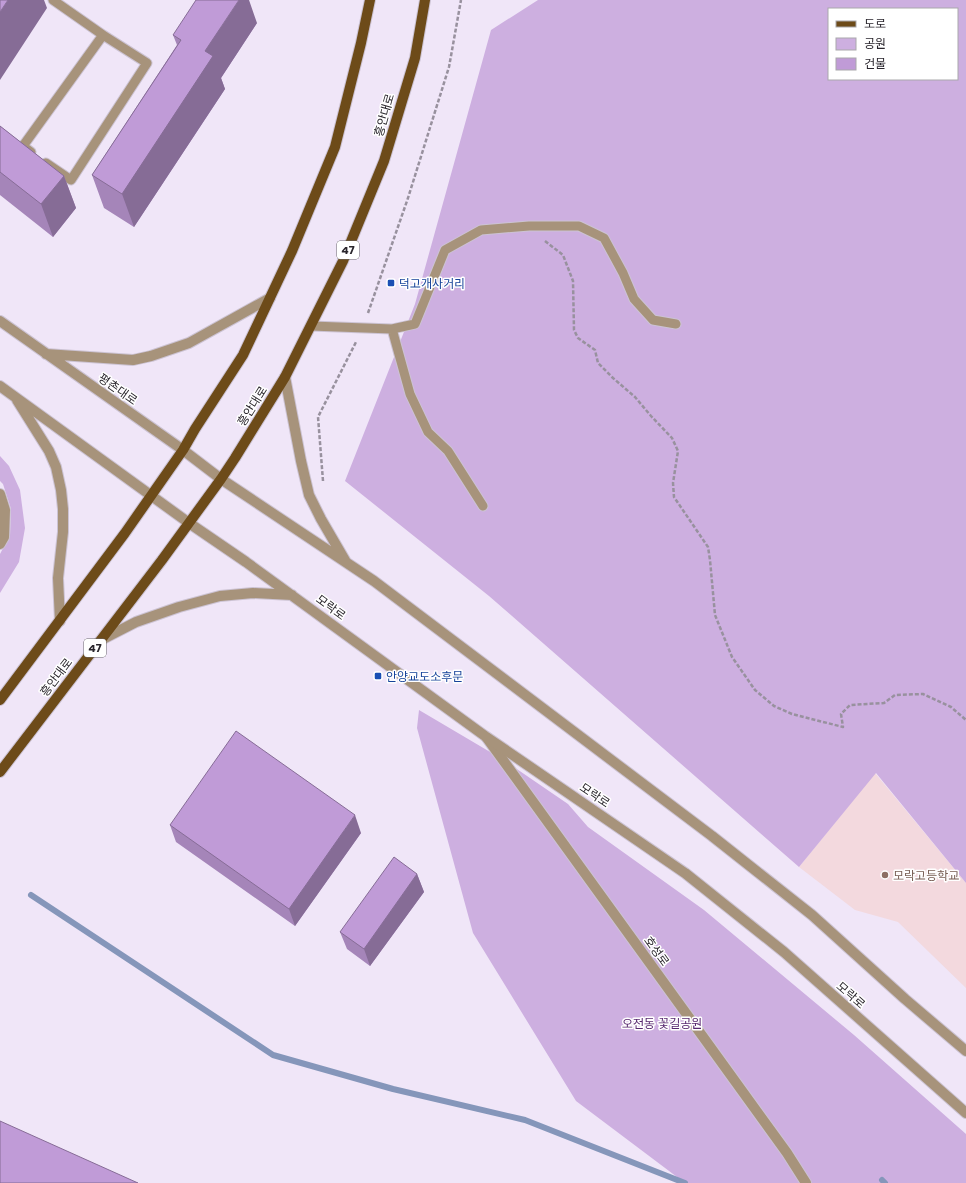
<svg xmlns="http://www.w3.org/2000/svg" width="966" height="1183" font-family="Poppins,'Noto Sans KR',sans-serif">
	<rect width="100%" height="100%" fill="#f0e6f8"/>
	<!-- education -->
	<path fill="#f3d9de" d="M875,773L966,883V988L898,922L855,910L799,867Z"/>
	<!-- green -->
	<path fill="#cdafe0" fill-rule="evenodd" d="M538,0H966V883L876,773L799,867L489,596L345,481L415,304L491,30ZM829,9H957V79H829Z
		M0,456L9,466L20,490L25,528L19,562L0,593V554L10,535L11,509L3,484L0,481Z
		M419,710L502,759L568,804L588,827L704,910L854,1035L966,1134V1183H685L576,1101L473,933L417,728Z"/>
	<g fill="none" stroke-linecap="round" stroke-linejoin="round">
		<!-- stream -->
		<path stroke="#8596ba" stroke-width="6" d="M31,895L273,1055L393,1089L525,1120L685,1183
			M882,1180L885,1183"/>
		<defs>
			<path id="service" d="M31,152L23,146L103,35
				M46,163L71,180L147,63L103,35L53,0
				M311,326L392,329L415,324L445,250L481,230L529,226H579L604,238L623,273L634,299L653,320L676,324
				M392,329L410,394L428,432L448,451L483,506"/>
			<path id="minor" d="M0,494L5,510L4,537L0,544
				M487,738L787,1153L806,1183"/>
			<path id="tertiary" d="M0,321L183,450L221,479L374,581L712,836L812,915L905,999L966,1051
				M46,354L133,360L151,356L189,343L270,298
				M285,377L301,461L309,495L321,519L346,562
				M0,386L189,523L246,562L485,736L685,873L784,952L966,1113
				M17,400L49,451L56,467L61,490L63,509V532L58,578L60,621
				M101,640L136,622L179,607L220,596L253,593L292,595"/>
			<path id="primary" d="M0,700L125,533L183,450L195,429L243,355L292,251L335,147L361,43L370,0
				M0,772L162,560L221,479L235,458L285,377L343,261L384,161L415,58L425,0"/>
		</defs>
		<!-- service casing -->
		<use href="#service" stroke="#ccc3d3" stroke-width="11"/>
		<!-- minor casing -->
		<use href="#minor" stroke="#ccc3d3" stroke-width="12"/>
		<!-- tertiary casing -->
		<use href="#tertiary" stroke="#ccc3d3" stroke-width="12"/>
		<!-- primary casing -->
		<use href="#primary" stroke="#ccc3d3" stroke-width="12"/>
		<!-- path -->
		<path stroke="#98919e" stroke-width="2.5" stroke-dasharray="4 2" stroke-linecap="butt" d="M545,241L563,255L573,281L574,330L578,338L595,350L598,363L613,378L635,397L651,416L672,438L678,451L673,483L674,497L708,547L710,560L715,615L732,657L755,690L774,706L792,714L843,727L841,714L850,705L884,703L895,695L923,694L951,707L966,720
			M368,313L408,198L449,67L461,0
			M323,481L318,417L356,342"/>
		<!-- service -->
		<use href="#service" stroke="#a7937b" stroke-width="9"/>
		<!-- minor -->
		<use href="#minor" stroke="#a7937b" stroke-width="10"/>
		<!-- tertiary -->
		<use href="#tertiary" stroke="#a7937b" stroke-width="10"/>
		<!-- primary -->
		<use href="#primary" stroke="#6d4b19" stroke-width="10"/>
	</g>
	<!-- wall -->
	<path fill="#a585b9" d="M257,23L221,78L225,89L134,227L104,208L92,175L177,45L173,35Z
		M0,126L64,176L76,208L53,237L0,195Z
		M170,825L361,833L295,926L176,842Z
		M417,874L424,892L370,966L347,949L340,932Z"/>
	<!-- shaded-wall -->
	<path fill="#866c96" d="M8,0H44L47,8L0,80V12Z
		M239,0H249L257,23L221,78L225,89L134,227L122,194L205,51Z
		M64,176L76,208L53,237L41,204Z
		M355,815L361,833L295,926L289,909Z
		M417,874L424,892L370,966L364,949Z"/>
	<!-- building -->
	<path fill="#c09bd7" stroke="#866c96" d="M0,0H8L0,12Z
		M196,0H239L205,51L213,56L122,194L92,175L181,40L173,35Z
		M0,126L64,176L41,204L0,172Z
		M236,731L355,815L289,909L170,825Z
		M394,857L417,874L364,949L340,932Z
		M0,1121L138,1183H0Z"/>
	<!-- markers -->
	<g fill="#1a4fb4" stroke="#fff" stroke-width="1.5">
		<rect x="387" y="279" width="8" height="8" rx="2"/>
		<rect x="374" y="672" width="8" height="8" rx="2"/>
	</g>
	<circle fill="#8d6e63" stroke="#fff" stroke-width="1.5" cx="885" cy="875" r="4"/>
	<g text-anchor="middle" dominant-baseline="central" stroke-width="3" stroke-linejoin="round" paint-order="stroke">
		<!-- shield labels -->
		<g fill="#fff" stroke="#69666b" stroke-width="1">
			<rect x="337" y="241" width="22" height="18" rx="3"/>
			<rect x="84" y="639" width="22" height="18" rx="3"/>
		</g>
		<g font-size="11" font-weight="bold" fill="#29252c">
			<text x="348" y="250">47</text>
			<text x="95" y="648">47</text>
		</g>
		<!-- street labels -->
		<g font-size="12" fill="#29252c" stroke="#fff">
			<text transform="translate(384 115) rotate(-74)">흥안대로</text>
			<text transform="translate(118 389) rotate(35)">평촌대로</text>
			<text transform="translate(252 406) rotate(-58)">흥안대로</text>
			<text transform="translate(331 607) rotate(36)">모락로</text>
			<text transform="translate(56 677) rotate(-53)">흥안대로</text>
			<text transform="translate(595 795) rotate(34)">모락로</text>
			<text transform="translate(657 951) rotate(54)">호성로</text>
			<text transform="translate(851 995) rotate(41)">모락로</text>
		</g>
		<!-- transit labels -->
		<g font-size="12" fill="#164399" stroke="#fff" text-anchor="start">
			<text x="399" y="283">덕고개사거리</text>
			<text x="386" y="676">안양교도소후문</text>
		</g>
		<!-- education labels -->
		<g font-size="12" fill="#785e54" stroke="#fff" text-anchor="start">
			<text x="893" y="875">모락고등학교</text>
		</g>
		<!-- park labels -->
		<g font-size="12" fill="#57286f" stroke="#fff">
			<text x="662" y="1023">오전동 꽃길공원</text>
		</g>
	</g>
	<!-- legend -->
	<rect x="828" y="8" width="130" height="72" fill="#ffffff" stroke="#a9a8ab"/>
	<rect x="836" y="21" width="20" height="6" fill="#6d4b19" stroke="#a9a8ab"/>
	<text x="864" y="28" font-size="12" fill="#29252c">도로</text>
	<rect x="836" y="38" width="20" height="12" fill="#cdafe0" stroke="#a9a8ab"/>
	<text x="864" y="48" font-size="12" fill="#29252c">공원</text>
	<rect x="836" y="58" width="20" height="12" fill="#c09bd7" stroke="#a9a8ab"/>
	<text x="864" y="68" font-size="12" fill="#29252c">건물</text>
</svg>
